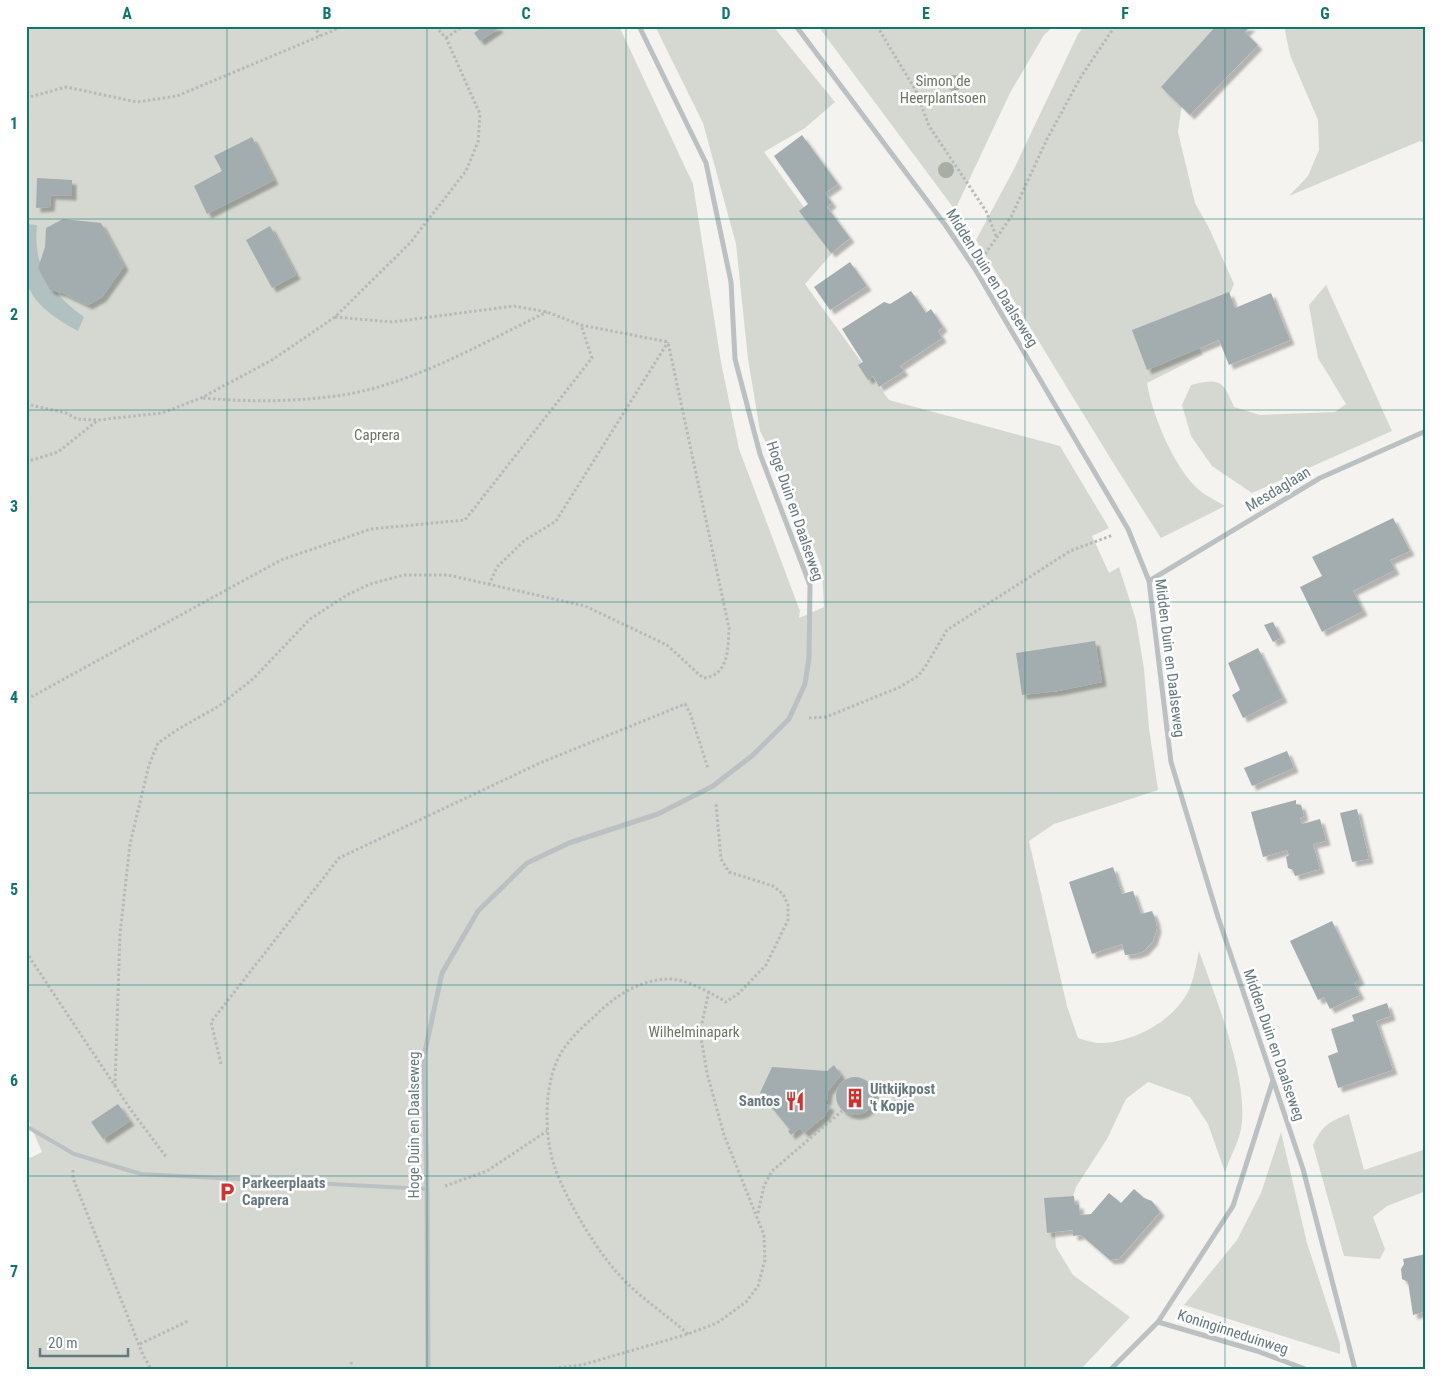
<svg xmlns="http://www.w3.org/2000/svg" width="1452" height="1395" font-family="'Roboto Condensed',sans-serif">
	<defs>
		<filter id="shadow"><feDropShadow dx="4.5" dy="4.5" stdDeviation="1" flood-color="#0004"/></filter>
	</defs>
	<rect width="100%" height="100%" fill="#f4f3f0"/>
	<!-- green -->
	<path fill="#d5d8d0" d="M26,26H619L693,184L721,362L739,449L800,611L799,618L824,607L822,568L797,504L760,431L748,359L736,244L703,123L655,26H773L835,102L805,128L764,152L835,250L805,284L889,400L1060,446L1109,528L1092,536L1109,573L1119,567L1136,620L1144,669L1149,728L1158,790L1054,824L1029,841L1067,1006L1078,1038C1084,1040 1091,1042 1097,1043C1131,1044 1172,1022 1188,992C1194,980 1196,964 1199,951C1216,999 1246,1071 1242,1122C1241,1138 1230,1157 1225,1172L1208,1124L1190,1097L1148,1082L1126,1099L1107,1139L1076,1187L1069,1208L1053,1212L1056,1247L1073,1275L1130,1317L1081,1369H26V1150L30,1158L42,1152L26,1115Z
		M818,26H1054L1044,35L1010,93L955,210Z
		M1084,26H1230L1183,96L1178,132L1195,203L1209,228L1234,284L1229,296L1185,320L1203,355L1147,383C1152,414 1173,465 1196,487C1203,495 1216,500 1225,506L1161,538C1097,440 1039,339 976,240L1014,169L1078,34Z
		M1284,26H1426V144L1420,141L1289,196L1308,176L1319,150L1318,120L1290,55Z
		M1326,285L1392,431L1252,493L1212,466L1191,436L1182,405L1191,385C1219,378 1223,380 1234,407L1260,415L1335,412L1346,404L1318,358L1309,305Z
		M1349,1114L1364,1170L1426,1149V1191L1387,1206L1373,1217L1385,1249L1380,1259L1344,1256L1313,1145C1323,1125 1328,1122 1349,1114Z
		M1281,1132L1307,1243L1340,1344V1354L1184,1305L1237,1240L1261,1193Z"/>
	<!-- water -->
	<path fill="#b1c1c2" d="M26,224L37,225C33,268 51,293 84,317L78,331C59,321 30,303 26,279C23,262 26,241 26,224Z"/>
	<!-- building -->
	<path fill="#a3adaf" filter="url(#shadow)" d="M484,26H497L499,28L480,41L474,33Z
		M1216,26H1251L1245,32L1258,45L1190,115L1161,87Z
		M802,135L838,184L825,193L832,203L827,207L850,238L831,253L799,211L808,204L774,156Z
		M252,137L274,180L207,214L194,186L222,171L214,156Z
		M37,178L72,180V196L51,195L50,207L36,208Z
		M63,219L101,223L124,266L102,297L88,305L63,293L50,290L38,268L45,247L46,228Z
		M270,226L296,275L272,288L246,240Z
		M850,262L867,286L830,310L814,287Z
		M911,291L926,313L931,309L943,327L938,331L942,338L900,366L904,371L879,387L873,376L868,380L858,365L863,362L842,329L884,302L890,304Z
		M1229,292L1235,308L1271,293L1290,340L1229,365L1219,340L1147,370L1132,330Z
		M1393,518L1410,551L1390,560L1395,570L1353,591L1363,611L1322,632L1300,587L1322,576L1312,557Z
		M1273,622L1281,638L1273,642L1264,625Z
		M1095,641L1102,682L1058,691L1022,695L1016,653Z
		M1258,648L1283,698L1243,718L1232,695L1240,690L1228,663Z
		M1287,751L1294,768L1252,786L1244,768Z
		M1296,800V804L1301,805L1304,816L1300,818L1302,824L1320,819L1326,841L1313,844L1320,869L1295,876L1293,870L1288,868L1286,857L1289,855L1287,850L1263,857L1251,812Z
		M1357,809L1369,859L1352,862L1340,813Z
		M1113,867L1122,894L1133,891L1141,914L1152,911L1155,918L1157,928L1153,941L1144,951L1136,954L1125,955L1122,944L1092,954L1069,882Z
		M1332,921L1360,980L1354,983L1360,995L1330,1009L1324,997L1318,1000L1290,941Z
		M1387,1003L1391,1016L1376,1021L1393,1070L1338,1088L1328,1056L1338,1052L1331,1029L1354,1021L1352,1015Z
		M834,1065L841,1075L828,1091L827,1100L824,1103L830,1106L825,1116L804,1133L800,1128L791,1135L788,1131L790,1130L760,1093L772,1067L827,1071Z
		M836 1096a19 19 0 1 1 38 0a19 19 0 1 1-38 0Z
		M118,1104L130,1121L103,1139L91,1122Z
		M1134,1189L1144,1198L1152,1201L1160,1212L1119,1259L1110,1260L1081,1235L1073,1236V1230L1047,1233L1044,1198L1074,1196L1075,1205L1079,1204L1080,1215L1091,1214L1109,1193L1121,1203Z
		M1426,1254V1320H1425L1423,1312L1413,1315L1408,1282L1402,1279L1401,1269L1404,1264L1403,1259Z"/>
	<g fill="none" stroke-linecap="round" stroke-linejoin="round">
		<!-- path -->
		<path stroke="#b5b9ba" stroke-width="3" stroke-dasharray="2.5 2.5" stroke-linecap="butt" d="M314,26L320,36
			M877,26L916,91L929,126L986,211L997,238
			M446,38L463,26
			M26,98L66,87L137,102L177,96L344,26
			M985,254L1011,217L1047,139L1082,75L1115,26
			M335,317L392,322L514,306L547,312L581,325L668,342
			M203,398C247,402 291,402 336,396C410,386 480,344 547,312
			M26,404L66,413L77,419L98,420L162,413L201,398L272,360L335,317L410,243L466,171L478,142L480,114L446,38L435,26
			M26,462L58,452L98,420
			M489,585L497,567L525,540L556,521L668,342
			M26,696H33L281,560L371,529L465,520L592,358L581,325
			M809,718L826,717L900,687L918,676L925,667L947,630L1070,551L1113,535
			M26,952L131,1110L167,1158
			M221,1064L211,1022L339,858L540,763L685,704L690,713L708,768
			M115,1086L120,934L130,844L149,765L158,743L180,728L219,706L254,678L310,619L347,595L370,584L404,575H448L585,606L667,645L703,678C729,676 728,648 729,628L668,342
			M73,1170V1178L143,1355L151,1369
			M445,1186L487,1171L547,1131
			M758,1213L764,1186L772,1171L842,1111
			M688,1334C669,1317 648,1303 630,1286C602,1261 567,1202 555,1168C543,1134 543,1076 565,1047C574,1034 586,1024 597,1014C615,996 640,980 667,979C685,978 711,993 726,1002L739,993L766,965L788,920V905L783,894L773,886L729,872L721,859L716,803
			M140,1344L188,1321
			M349,1369L352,1361
			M549,1369L582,1365L688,1334L717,1323L746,1302L758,1286L765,1260L764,1235L724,1135L707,1073L700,1032L709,991"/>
		<!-- service -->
		<path stroke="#bbc0c2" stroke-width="4" d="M26,1126L74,1154L141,1174L427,1189"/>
		<!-- minor -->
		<path stroke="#bbc0c2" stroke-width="5" d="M796,26L946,226L975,269L1128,529L1149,581L1171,762L1218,917L1303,1169L1355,1369
			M1149,581L1320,478L1426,431
			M1158,1322L1257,1351L1305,1369
			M428,1369L427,1189L424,1056L442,973L478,911L527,863L569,843L658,814L713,786L753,755L789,719L805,684L809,658L810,585L760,454L735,359L731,282L706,163L639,26
			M1111,1369L1158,1322L1233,1206L1273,1080"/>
	</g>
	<!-- trees -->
	<g fill="#a9aea2">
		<circle cx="954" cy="83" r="8"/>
		<circle cx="946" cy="170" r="8"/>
	</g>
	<!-- grid -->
	<path fill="none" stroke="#0f766e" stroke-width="1" stroke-opacity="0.55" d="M227,26V1369M427,26V1369M626,26V1369M826,26V1369M1025,26V1369M1225,26V1369M26,219H1426M26,410H1426M26,602H1426M26,793H1426M26,985H1426M26,1176H1426"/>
	<!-- icons -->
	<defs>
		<symbol id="building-bare" viewBox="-9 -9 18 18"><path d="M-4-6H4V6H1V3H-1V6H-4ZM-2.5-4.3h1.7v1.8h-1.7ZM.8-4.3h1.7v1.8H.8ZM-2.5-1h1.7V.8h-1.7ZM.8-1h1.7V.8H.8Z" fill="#d33030" stroke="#fff" stroke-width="2.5" paint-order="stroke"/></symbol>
		<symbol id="restaurant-bare" viewBox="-9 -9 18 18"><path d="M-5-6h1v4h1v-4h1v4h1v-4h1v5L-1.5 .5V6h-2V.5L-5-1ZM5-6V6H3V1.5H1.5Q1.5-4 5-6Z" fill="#d33030" stroke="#fff" stroke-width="2.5" paint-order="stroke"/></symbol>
		<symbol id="parking-bare" viewBox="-9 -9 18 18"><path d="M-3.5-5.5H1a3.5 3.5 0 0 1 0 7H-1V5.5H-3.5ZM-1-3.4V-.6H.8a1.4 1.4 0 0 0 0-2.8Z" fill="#d33030" stroke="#fff" stroke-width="2.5" paint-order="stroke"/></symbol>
	</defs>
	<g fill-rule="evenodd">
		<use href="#building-bare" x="841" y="1084" width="28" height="28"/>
		<use href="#restaurant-bare" x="781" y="1087" width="28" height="28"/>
		<use href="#parking-bare" x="213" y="1178" width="28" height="28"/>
	</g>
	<g text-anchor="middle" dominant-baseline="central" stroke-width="5" stroke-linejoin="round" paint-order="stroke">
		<!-- park labels -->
		<g font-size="15" fill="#6c7663" stroke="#fff">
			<text x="943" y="81">Simon de<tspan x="943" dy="17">Heerplantsoen</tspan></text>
			<text x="377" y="435">Caprera</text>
			<text x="694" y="1032">Wilhelminapark</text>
		</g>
		<!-- street labels -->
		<g font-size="15" fill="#65797f" stroke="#fff">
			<text transform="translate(992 278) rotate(58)">Midden Duin en Daalseweg</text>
			<text transform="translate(1278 489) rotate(-31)">Mesdaglaan</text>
			<text transform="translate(795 511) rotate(71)">Hoge Duin en Daalseweg</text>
			<text transform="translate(1170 658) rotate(83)">Midden Duin en Daalseweg</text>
			<text transform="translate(1274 1045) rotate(71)">Midden Duin en Daalseweg</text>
			<text transform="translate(414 1125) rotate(-90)">Hoge Duin en Daalseweg</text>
			<text transform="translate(1233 1332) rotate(18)">Koninginneduinweg</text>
		</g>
		<!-- poi labels -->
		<g font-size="15" font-weight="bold" fill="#65797f" stroke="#fff" text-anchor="start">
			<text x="870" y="1089">Uitkijkpost<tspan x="870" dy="17">'t Kopje</tspan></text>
			<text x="780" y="1101" text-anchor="end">Santos</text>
			<text x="242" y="1183">Parkeerplaats<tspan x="242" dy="17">Caprera</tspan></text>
		</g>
	</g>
	<!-- border -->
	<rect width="1452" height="1395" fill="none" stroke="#ffffff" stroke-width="55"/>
	<!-- scale -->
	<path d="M40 1348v8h88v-8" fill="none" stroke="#65797f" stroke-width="2.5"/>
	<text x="48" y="1348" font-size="15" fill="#65797f" stroke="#ffffff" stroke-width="4" paint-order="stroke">20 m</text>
	<rect x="28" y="28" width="1396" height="1340" fill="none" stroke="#0f766e" stroke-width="2"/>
	<g font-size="16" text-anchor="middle" font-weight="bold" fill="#0f766e">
		<text x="127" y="19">A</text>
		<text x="327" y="19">B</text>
		<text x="526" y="19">C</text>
		<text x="726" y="19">D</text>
		<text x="926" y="19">E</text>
		<text x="1125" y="19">F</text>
		<text x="1325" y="19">G</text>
		<text x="14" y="129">1</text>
		<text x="14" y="320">2</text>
		<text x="14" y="512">3</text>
		<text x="14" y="703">4</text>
		<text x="14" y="895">5</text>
		<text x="14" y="1086">6</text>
		<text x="14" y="1277">7</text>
	</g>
</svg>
